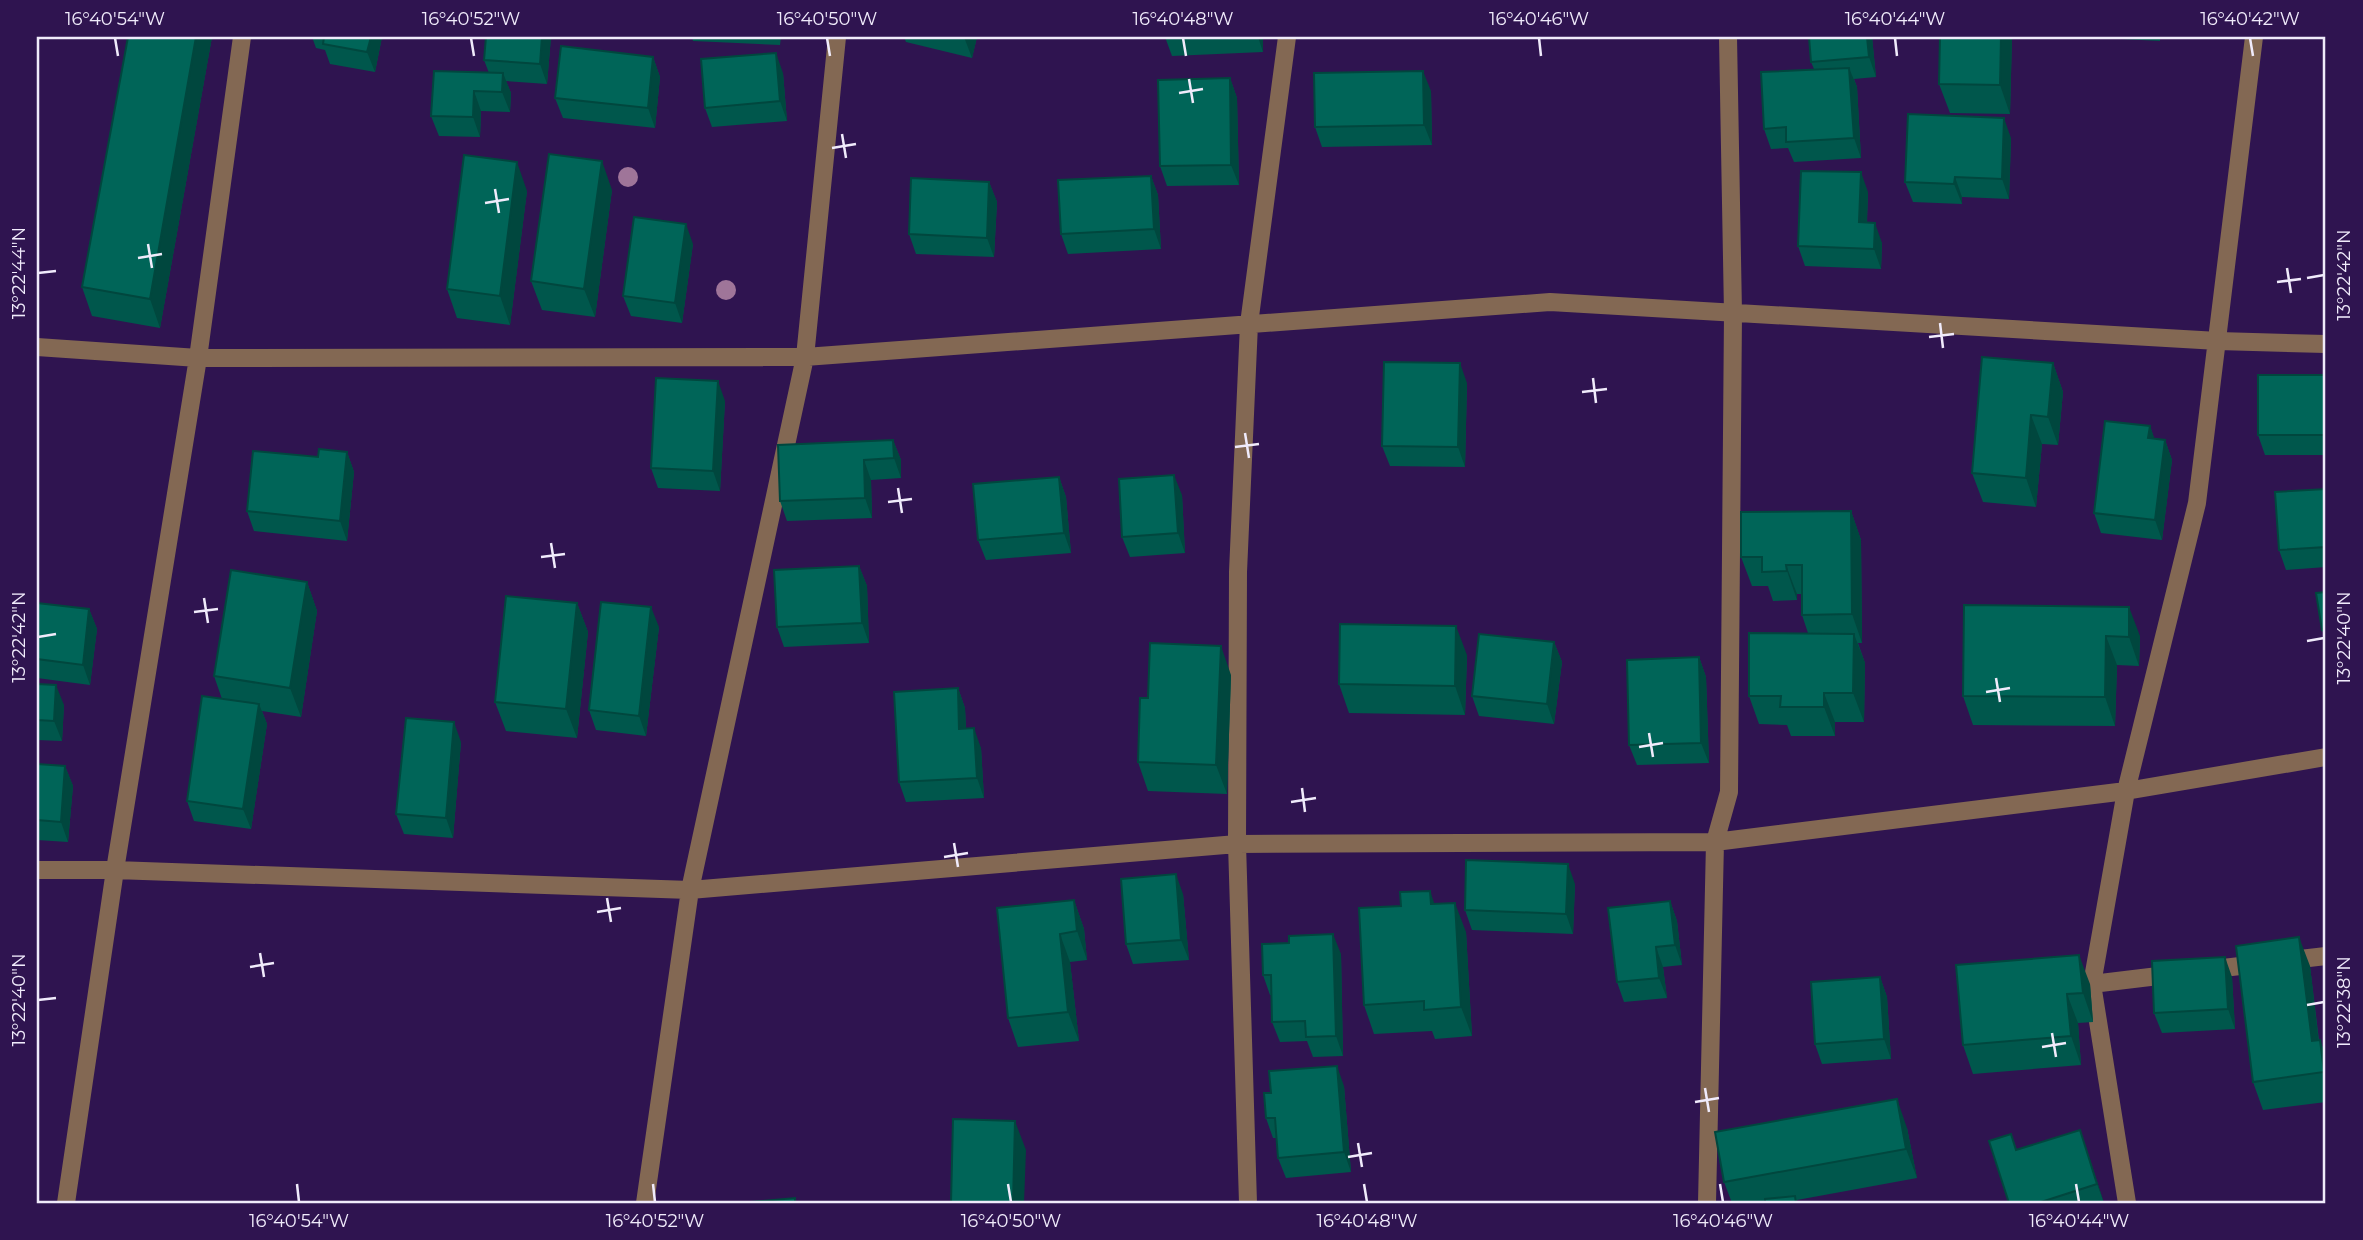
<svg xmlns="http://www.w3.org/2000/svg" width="2363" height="1240" font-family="Montserrat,sans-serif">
	<rect width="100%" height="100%" fill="#2f1450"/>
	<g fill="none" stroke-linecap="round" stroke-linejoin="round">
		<!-- minor -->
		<path stroke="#836853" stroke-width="18" d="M37,347L198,358L805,357L1550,302L2218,341L2326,344
			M37,870H115L690,890L1237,844L1715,842L2126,791L2326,757
			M2206,970L2326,956
			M2092,984L2175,974
			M66,1203L115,870L198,358L242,37
			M645,1203L690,890L805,357L837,37
			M1248,1203L1237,844L1238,572L1249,324L1287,37
			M1707,1203L1715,842L1729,792L1733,313L1728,37
			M2127,1203L2092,984L2126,791L2197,503L2254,37"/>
	</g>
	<!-- trees -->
	<g fill="#9f7599">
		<circle cx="628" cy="177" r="10"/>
		<circle cx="726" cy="290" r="10"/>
	</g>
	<!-- wall -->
	<path fill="#00574c" d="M128,37H212L160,328L92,316L82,287Z
		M312,37H382L375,72L330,64L325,50L316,48Z
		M486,37H551L547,84L506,81L511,93L510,112L481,111L480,137L439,136L431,116L489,73L484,60Z
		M692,37H781L780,45L693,41Z
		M904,37H977L972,58L906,42Z
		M1165,37H1263V52L1172,56Z
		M1872,37L1876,77L1854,79L1857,87L1861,158L1794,162L1788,148L1771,149L1764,129L1814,69L1811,62Z
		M1940,37H2012L2010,114L1950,113L1939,84Z
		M2083,37H2160V41Z
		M653,57L660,77L655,128L563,118L555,98Z
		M783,73L787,121L712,127L705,108Z
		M1230,78L1237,98L1239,185L1167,186L1160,166Z
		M1431,91L1432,145L1322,147L1315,127Z
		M2011,138L2009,199L1962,197V204L1913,202L1905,182Z
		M1151,176L1158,195L1161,249L1068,254L1061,234Z
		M989,182L997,202L994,257L916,254L909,234Z
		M612,190L595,317L542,310L531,281Z
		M527,191L510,325L457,318L447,289Z
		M1868,192L1867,223L1882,243L1881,269L1805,266L1798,246Z
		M693,244L682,323L631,316L623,296Z
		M2053,363L2063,392L2058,445L2042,444L2036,507L1983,502L1972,473Z
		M2326,375V455H2265L2258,435Z
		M1467,383L1465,467L1390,466L1382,446Z
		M725,401L720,491L658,488L651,468Z
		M2150,426L2154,438L2165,440L2172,460L2162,540L2101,533L2094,513Z
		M893,440L901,460V478L871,480L872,518L787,521L780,501Z
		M347,452L354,472L347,541L254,531L247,511L318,457Z
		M1059,477L1066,497L1071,553L986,560L978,540Z
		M2326,489V567L2286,570L2279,550Z
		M1182,495L1185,553L1130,557L1122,537Z
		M1851,511L1861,540L1862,643H1858L1865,663L1864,722H1835V736H1791L1787,725L1759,724L1749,696L1808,633L1802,615V594H1797V600L1773,601L1768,586H1752L1741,557Z
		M859,566L867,586L869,643L784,647L777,627Z
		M307,582L317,611L301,717L262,711L267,724L251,829L194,821L187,801L222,699L214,676Z
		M2326,592V641L2322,630Z
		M37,603L89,609L97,629L90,685L37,678Z
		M577,603L588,632L577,738L506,731L495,702Z
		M1964,605L2140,636L2139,666L2117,665L2115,726L1973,725L1963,696Z
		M659,627L646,736L596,730L589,710Z
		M1554,642L1562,662L1554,724L1479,716L1472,696Z
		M1467,655L1465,715L1349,713L1339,684Z
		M1699,657L1706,677L1709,763L1637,765L1629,745Z
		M1231,675L1227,794L1148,791L1138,762L1148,698Z
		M37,684L64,705L62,741L37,740Z
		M958,688L965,708L966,728L981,748L984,798L906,802L899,782Z
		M461,742L453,838L404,834L396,814Z
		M37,764L65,766L73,786L68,842L37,840Z
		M1575,884L1573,934L1472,930L1465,910Z
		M1183,894L1189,960L1133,964L1126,944Z
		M1074,900L1084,929L1087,960L1070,962L1079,1041L1018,1047L1008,1018Z
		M1670,901L1677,921L1682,965L1663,967L1667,998L1624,1002L1617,982Z
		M1435,904L1466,932L1472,1036L1435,1039L1432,1031L1374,1034L1364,1005Z
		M1289,943L1341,954L1343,1056L1313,1057L1307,1041L1280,1042L1272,1022L1271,995H1270L1263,975Z
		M2310,966L2319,1040H2320L2326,1057V1102L2263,1110L2253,1082Z
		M1880,977L1887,997L1891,1059L1822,1064L1815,1044Z
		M2232,977L2235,1029L2162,1033L2154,1013Z
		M2090,984L2093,1022L2078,1023L2081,1065L1973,1074L1963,1045Z
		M1344,1086L1351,1172L1286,1178L1278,1158L1277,1138H1273L1266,1118L1271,1093Z
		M1907,1128L1917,1178L1797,1200L1798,1203H1732L1724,1182Z
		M2080,1130L2104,1203H2009L2011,1134L2017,1150Z"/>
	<!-- shaded-wall -->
	<path fill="#00473e" d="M196,37H212L160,328L150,299Z
		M371,37H382L375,72L367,52Z
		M542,37H551L547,84L540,64Z
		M964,37H977L972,58Z
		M1258,37H1263V52Z
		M1867,37H1872L1876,77L1869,57Z
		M2001,37H2012L2010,114L2000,85Z
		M776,53L783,73L787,121L780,101Z
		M653,57L660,77L655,128L648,108Z
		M1849,68L1857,87L1861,158L1854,138Z
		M1423,71L1431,91L1432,145L1424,125Z
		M503,73L511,93L510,112L502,92Z
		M1230,78L1237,98L1239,185L1231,165Z
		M474,91L481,111L480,137L473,117Z
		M2004,118L2011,138L2009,199L2002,179Z
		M602,161L612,190L595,317L584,289Z
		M517,162L527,191L510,325L500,296Z
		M1861,172L1868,192L1866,242L1859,222Z
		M1151,176L1158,195L1161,249L1154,229Z
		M1955,177L1962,197V204L1954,184Z
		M989,182L997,202L994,257L987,238Z
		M1875,223L1882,243L1881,269L1874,249Z
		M686,224L693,244L682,323L675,303Z
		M1460,363L1467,383L1465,467L1458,447Z
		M2053,363L2063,392L2058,445L2048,417Z
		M718,381L725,401L720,491L713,471Z
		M2031,415L2042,444L2036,507L2026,478Z
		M2150,426L2157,446L2148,438Z
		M893,440L901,460V478L894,458Z
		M2165,440L2172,460L2162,540L2155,520Z
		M347,452L354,472L347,541L340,521Z
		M864,460L871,480L872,518L865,498Z
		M1174,475L1182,495L1185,553L1178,533Z
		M1059,477L1066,497L1071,553L1064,533Z
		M1851,511L1861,540L1862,643L1852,614Z
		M1786,565L1797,594V600L1787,571Z
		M859,566L867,586L869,643L862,623Z
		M307,582L317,611L301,717L290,688Z
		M577,603L588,632L577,738L566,709Z
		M651,607L659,627L646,736L639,716Z
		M2129,607L2140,636L2139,666L2129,637Z
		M89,609L97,629L90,685L83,665Z
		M1456,626L1467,655L1465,715L1455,686Z
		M1854,634L1865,663L1864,722L1853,693Z
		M2106,636L2117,665L2115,726L2105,697Z
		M1554,642L1562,662L1554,724L1547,704Z
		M1221,646L1231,675L1227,794L1216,765Z
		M1699,657L1706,677L1709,763L1701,743Z
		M56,685L64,705L62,741L54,721Z
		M958,688L965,708L967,749L959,729Z
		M1824,693L1835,722V736L1824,707Z
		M259,704L267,724L251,829L243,809Z
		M454,722L461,742L453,838L446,818Z
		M974,728L981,748L984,798L977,778Z
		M65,766L73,786L68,842L61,822Z
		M1568,864L1575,884L1573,934L1566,914Z
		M1176,874L1183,894L1189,960L1181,940Z
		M1430,891L1440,920L1431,904Z
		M1074,900L1084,929L1087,960L1077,931Z
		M1670,901L1677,921L1682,965L1675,945Z
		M1455,903L1466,932L1472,1036L1461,1007Z
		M1060,934L1070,962L1079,1041L1068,1012Z
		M1333,934L1341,954L1343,1056L1336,1036Z
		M2299,937L2310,966L2322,1070L2312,1041Z
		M1656,947L1663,967L1667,998L1659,978Z
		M2079,955L2090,984L2093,1022L2083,993Z
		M2225,957L2232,977L2235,1029L2228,1009Z
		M1880,977L1887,997L1891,1059L1884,1039Z
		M2067,994L2078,1023L2081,1065L2071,1036Z
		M2320,1040L2326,1057V1079L2324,1072Z
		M1337,1066L1344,1086L1351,1172L1344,1152Z
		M1897,1099L1907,1128L1917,1178L1906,1149Z
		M1015,1121L1026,1150L1024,1203H1013Z
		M2080,1130L2087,1150L2104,1203L2097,1184Z"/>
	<!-- building -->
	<path fill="#006558" stroke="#00473e" stroke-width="2" d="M128,37H196L150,299L82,287Z
		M324,37H371L367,52L323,44Z
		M486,37H542L540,64L484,60Z
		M1809,37H1867L1869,57L1811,62Z
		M1940,37H2001L2000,85L1939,84Z
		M561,46L653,57L648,108L555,98Z
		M776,53L780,101L705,108L701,59Z
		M1849,68L1854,138L1786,142V127L1764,129L1761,72Z
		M434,71L503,73L502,92L474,91L473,117L431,116Z
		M1423,71L1424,125L1315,127L1314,73Z
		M1230,78L1231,165L1160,166L1158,80Z
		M1908,114L2004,118L2002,179L1955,177L1954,184L1905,182Z
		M549,154L602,161L584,289L531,281Z
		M464,155L517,162L500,296L447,289Z
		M1801,171L1861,172L1859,222L1875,223L1874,249L1798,246Z
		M1151,176L1154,229L1061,234L1058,180Z
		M911,178L989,182L987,238L909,234Z
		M634,217L686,224L675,303L623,296Z
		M1982,357L2053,363L2048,417L2031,415L2026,478L1972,473Z
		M1384,362L1460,363L1458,447L1382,446Z
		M2258,375H2326V435H2258Z
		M656,378L718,381L713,471L651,468Z
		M2105,421L2150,426L2148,438L2165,440L2155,520L2094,513Z
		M893,440L894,458L864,460L865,498L780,501L778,445Z
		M319,449L347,452L340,521L247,511L253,451L318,457Z
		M1174,475L1178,533L1122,537L1119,479Z
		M1059,477L1064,533L978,540L973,484Z
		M2326,489V547L2279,550L2275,492Z
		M1851,511L1852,614L1802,615V565H1786L1787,571L1762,572V557H1741V512Z
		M859,566L862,623L777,627L774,570Z
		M231,570L307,582L290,688L214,676Z
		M2326,592V629L2322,630L2316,593Z
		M506,596L577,603L566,709L495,702Z
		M601,602L651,607L639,716L589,710Z
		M37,603L89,609L83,665L37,659Z
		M1964,605L2129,607V637L2106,636L2105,697L1963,696Z
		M1340,624L1456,626L1455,686L1339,684Z
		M1749,633L1854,634L1853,693H1824V707H1780L1781,696H1749Z
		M1479,634L1554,642L1547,704L1472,696Z
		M1150,643L1221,646L1216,765L1138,762L1140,698H1148Z
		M1699,657L1701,743L1629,745L1627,660Z
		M37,684L56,685L54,721L37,720Z
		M958,688L959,729L974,728L977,778L899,782L894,692Z
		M202,696L259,704L243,809L187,801Z
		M406,718L454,722L446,818L396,814Z
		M37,764L65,766L61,822L37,820Z
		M1466,860L1568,864L1566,914L1465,910Z
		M1176,874L1181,940L1126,944L1121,879Z
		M1430,891L1431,904L1455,903L1461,1007L1424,1010V1001L1364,1005L1359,908L1401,906L1400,892Z
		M1074,900L1077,931L1060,934L1068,1012L1008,1018L997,908Z
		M1670,901L1675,945L1656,947L1659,978L1617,982L1608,908Z
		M1333,934L1336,1036L1306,1037L1305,1021L1272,1022L1271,975H1263L1262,944L1289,943V936Z
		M2299,937L2312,1041L2320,1040L2324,1072L2253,1082L2236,946Z
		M2079,955L2083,993L2067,994L2071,1036L1963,1045L1956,965Z
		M2225,957L2228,1009L2154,1013L2152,961Z
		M1880,977L1884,1039L1815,1044L1811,982Z
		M1337,1066L1344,1152L1278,1158L1275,1118H1266L1264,1093H1271L1269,1071Z
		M1897,1099L1906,1149L1724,1182L1715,1132Z
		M953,1119L1015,1121L1013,1203H951Z
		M2080,1130L2097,1184L2038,1203H2009L1989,1141L2011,1134L2016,1150Z
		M1795,1196L1796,1203H1765V1199Z
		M795,1198V1203H740Z"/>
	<!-- ticks -->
	<path fill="none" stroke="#f0ebfb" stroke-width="2.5" d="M115,38L118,56M471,38L474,56M827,38L830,56M1183,38L1186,56M1539,38L1541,56M1895,38L1897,56M2250,38L2253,56M1189,79L1193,103M1179,93L1203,89M842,134L846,158M832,148L856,144M495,189L499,213M485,203L509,199M148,244L152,268M138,258L162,254M2287,268L2291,293M38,273L56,271M2307,278L2324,275M2277,282L2301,279M1940,323L1943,348M1929,337L1954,334M1593,378L1596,403M1582,392L1607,389M1245,433L1249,458M1235,447L1259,444M898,488L902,513M888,502L912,499M551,543L555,568M541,557L565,554M204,598L208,623M194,612L218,609M38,637L56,634M2307,641L2324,638M1996,678L2000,702M1986,692L2010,688M1649,733L1653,757M1639,747L1663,743M1302,788L1305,812M1291,802L1316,798M954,843L958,867M944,857L968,853M607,898L611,922M597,912L621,908M260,953L264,977M250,967L274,963M38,1000L56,998M2307,1005L2324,1002M2052,1033L2056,1057M2042,1047L2066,1043M1705,1088L1709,1112M1695,1102L1719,1098M1358,1143L1362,1167M1348,1157L1372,1153M297,1184L299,1202M653,1184L655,1202M1008,1184L1011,1202M1364,1184L1367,1202M1720,1184L1723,1202M2076,1184L2079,1202"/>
	<!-- border -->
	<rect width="2363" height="1240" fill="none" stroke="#2f1450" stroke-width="77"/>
	<rect x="38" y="38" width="2286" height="1164" fill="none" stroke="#f0ebfb" stroke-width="2.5"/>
	<g font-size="18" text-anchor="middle" fill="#f0ebfb">
		<text x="115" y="25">16°40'54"W</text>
		<text x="471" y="25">16°40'52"W</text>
		<text x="827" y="25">16°40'50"W</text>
		<text x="1183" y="25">16°40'48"W</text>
		<text x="1539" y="25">16°40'46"W</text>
		<text x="1895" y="25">16°40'44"W</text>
		<text x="2250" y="25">16°40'42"W</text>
		<text transform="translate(19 273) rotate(-90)" y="6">13°22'44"N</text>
		<text transform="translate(2344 275) rotate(-90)" y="6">13°22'42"N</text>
		<text transform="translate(19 637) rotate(-90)" y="6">13°22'42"N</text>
		<text transform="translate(2344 638) rotate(-90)" y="6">13°22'40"N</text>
		<text transform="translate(19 1000) rotate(-90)" y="6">13°22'40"N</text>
		<text transform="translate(2344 1002) rotate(-90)" y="6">13°22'38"N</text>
		<text x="299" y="1227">16°40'54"W</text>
		<text x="655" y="1227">16°40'52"W</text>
		<text x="1011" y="1227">16°40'50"W</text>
		<text x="1367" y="1227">16°40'48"W</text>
		<text x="1723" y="1227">16°40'46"W</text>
		<text x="2079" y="1227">16°40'44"W</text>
	</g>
</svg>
